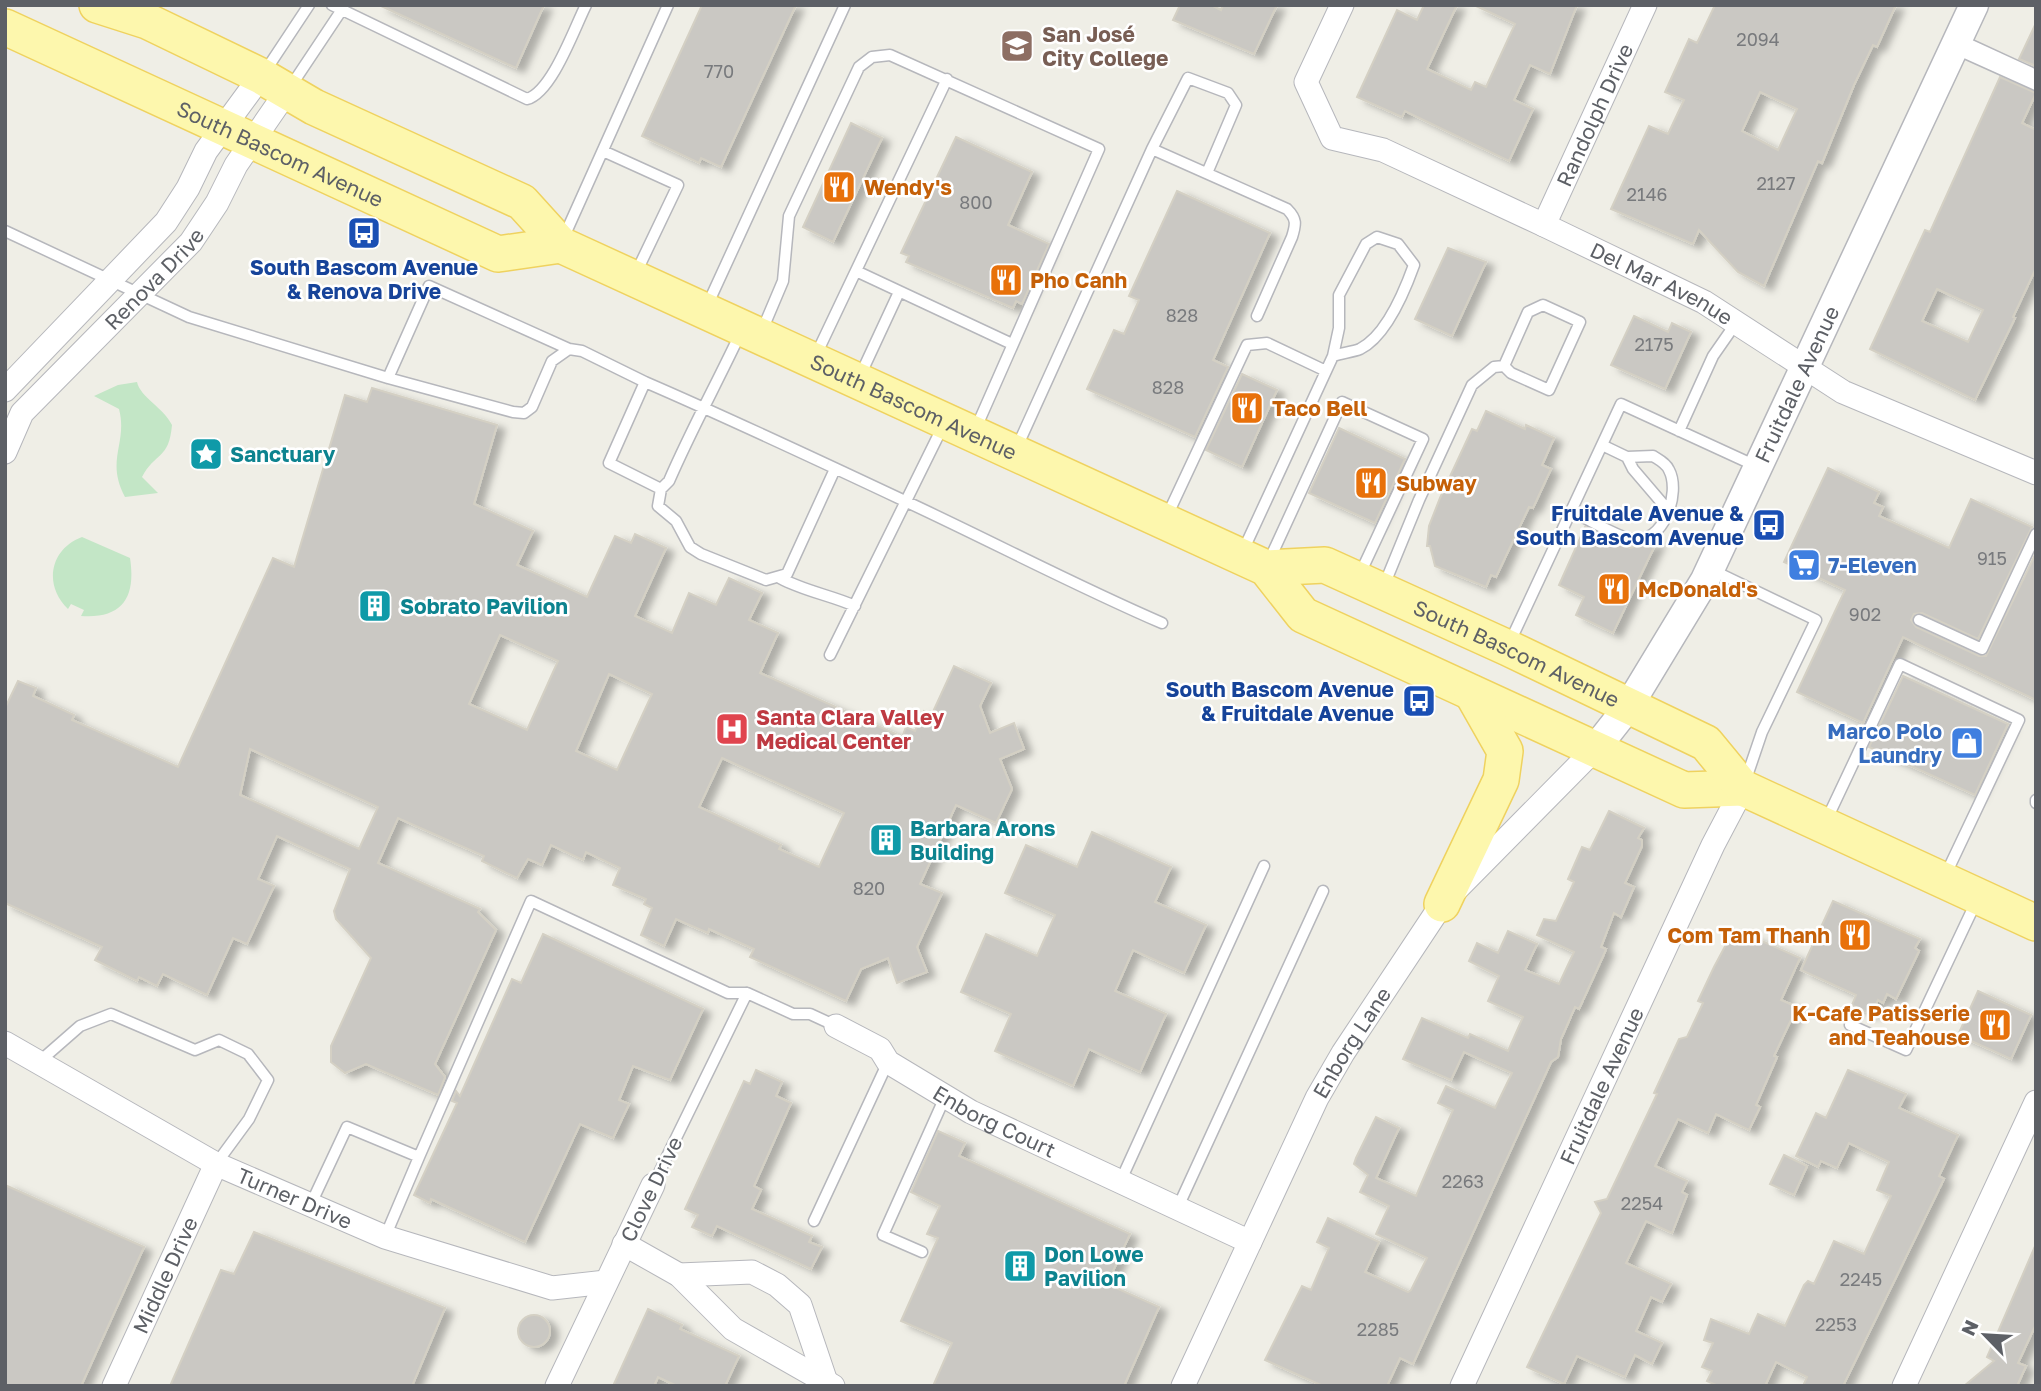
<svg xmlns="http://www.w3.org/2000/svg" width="2041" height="1391" font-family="'Golos Text',sans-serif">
	<defs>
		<filter id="shadow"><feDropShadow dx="8" dy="4.5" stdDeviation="3.5" flood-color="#0004"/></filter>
	</defs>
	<rect width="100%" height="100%" fill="#efeee6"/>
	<!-- green -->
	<path fill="#c3e6c6" d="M137,382C140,397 164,408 172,425C169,460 155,452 142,477L158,493L125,497C105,460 128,443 119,409L94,396L118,385Z
		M82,537L130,558C136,597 123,619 81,616L84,610L71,604L68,609C43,585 50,549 82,537Z"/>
	<!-- building -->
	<path fill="#cac8c3" stroke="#d4d0c4" stroke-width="2" fill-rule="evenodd" filter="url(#shadow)" d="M379,5H544L516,68Z
		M702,5H796L721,167L701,158L699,163L642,136Z
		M1180,5H1211L1221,10L1223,5H1277L1254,54L1173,20Z
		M1424,5H1457L1427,69L1471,90L1475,82L1486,87L1515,24L1474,5H1577L1550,74L1530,65L1514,100L1533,109L1509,161L1405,111L1402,117L1357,97L1397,10L1417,20Z
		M1715,5H1896L1877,47L1873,45L1854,85L1822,163L1818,161L1764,286L1738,272L1699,230L1693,244L1611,209L1649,126L1668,134L1684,100L1665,92L1689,39L1697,43ZM1760,92L1797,109L1778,150L1742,131Z
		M2036,23V66L2019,59Z
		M2000,77L2036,93L2022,123L2036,130V268L2013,317L2015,318L1975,400L1870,349L1925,230L1930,232ZM1937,289L1983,310L1968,342L1922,321Z
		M851,123L882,138L833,242L803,227Z
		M956,137L1032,172L1008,225L1049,244L1022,304L1016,301L1013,308L906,262L909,256L901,253Z
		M1177,191L1270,233L1213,360L1228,367L1195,437L1087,389L1114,330L1124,334L1139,300L1129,296Z
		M1448,248L1486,262L1452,336L1415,319Z
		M1634,316L1668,332L1672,323L1691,332L1665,389L1611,365Z
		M1242,374L1277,390L1242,467L1206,450Z
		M372,388L497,425L474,504L533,531L517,565L587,597L615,536L631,543L635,534L666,548L635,616L672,633L689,593L716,605L729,578L762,593L749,620L778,633L760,673L902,737L906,727L915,731L924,711L932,714L954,666L991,683L980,706L990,733L1014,723L1024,749L1000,759L1012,789L996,823L956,805L920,884L942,893L917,947L927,972L897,983L888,958L861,969L846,1001L750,957L754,949L709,929L708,933L676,919L664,946L641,935L652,908L644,904L646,899L613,885L620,868L586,852L583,860L551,845L542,865L528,859L517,878L482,861L484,856L398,818L378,863L480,909L478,912L496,930L435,1064L445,1077L438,1095L366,1064L345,1073L331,1062V1046L371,958L336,919L334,911L350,869L277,836L258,879L274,886L247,944L233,938L207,995L163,974L157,986L139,977L137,981L95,960L102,947L5,903V708L18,681L36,688L33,696L74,715L72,720L178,767L273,558L294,567L345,395L367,402ZM500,635L558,661L527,730L469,704ZM609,674L652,694L617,770L576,751ZM250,749L378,807L359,849L240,795ZM722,758L844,813L819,867L779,849L781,845L699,807Z
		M1486,411L1525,429L1526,425L1554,438L1542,465L1551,469L1533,508L1529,507L1496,577L1491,575L1486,587L1435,566L1430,546H1427L1429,526L1440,498L1472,429L1477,431Z
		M1339,428L1405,459L1375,523L1309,493Z
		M1828,468L1879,492L1874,503L1883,507L1879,516L1949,548L1971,499L2032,527L1978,639L1922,613L1914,614L1911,620L1916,627L1979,656H1986L2036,553V700L1903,637L1863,723L1797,692L1845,590L1784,562Z
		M1585,527L1630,548L1657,541L1613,633L1576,615L1584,597L1559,585Z
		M1903,676L2008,724L1975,795L1869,747Z
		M1609,811L1644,828L1638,838L1642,840V846L1625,883L1634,887L1621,917L1614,913L1601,947L1606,949L1604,954L1579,1009L1575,1007L1561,1039L1558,1057L1551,1062L1413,1364L1400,1358L1387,1386H1323L1265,1360L1302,1286L1311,1290L1329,1248L1317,1242L1328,1218L1379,1242L1365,1272L1408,1292L1411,1290L1427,1258L1376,1234L1389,1206L1360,1192L1368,1175L1354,1164L1356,1158L1376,1117L1399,1128L1376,1178L1416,1196L1453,1110L1438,1103L1446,1086L1495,1108L1512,1073L1464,1052L1451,1080L1403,1059L1422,1018L1468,1038L1470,1034L1508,1051L1523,1017L1488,1001L1499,976L1469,961L1477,943L1498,953L1508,931L1537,944L1525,970L1559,984L1574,952L1537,935L1544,919L1556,921L1574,882L1568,879L1582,847L1590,850Z
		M1092,832L1171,867L1155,902L1206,925L1184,973L1133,950L1115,991L1166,1014L1140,1072L1089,1049L1073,1086L995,1051L1011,1014L961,992L986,934L1037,956L1055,915L1005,893L1026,845L1077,867Z
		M1833,901L1920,939L1915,948L1919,951L1896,999L1887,994L1883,1003L1878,1000L1871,1014L1852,1005L1856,995L1801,970Z
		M1739,931L1800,958L1781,1000L1797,1007L1774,1056L1777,1057L1756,1105L1760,1107L1749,1130L1716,1114L1708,1133L1678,1119L1655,1166L1687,1181L1682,1192L1687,1195L1672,1233L1646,1221L1626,1263L1671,1284L1662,1302L1651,1297L1636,1331L1662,1343L1652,1364L1635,1355L1625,1377L1577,1356L1564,1384L1527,1367L1601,1213L1595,1202L1607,1199L1657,1094L1654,1093L1679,1039L1687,1037L1703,1003L1698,1001L1714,967L1730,937L1735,939Z
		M543,934L703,1009L670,1080L633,1066L619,1100L629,1104L613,1138L580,1124L525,1242L431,1199L430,1203L414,1195L457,1103L452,1101L456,1091L460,1096L512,979L521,983Z
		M1978,991L2031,1015L2011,1059L1958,1035Z
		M756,1070L782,1082L776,1096L791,1103L754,1186L761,1190L752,1209L812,1236L809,1242L822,1247L811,1269L717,1226L712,1236L692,1227L698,1215L685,1209L744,1081L750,1084Z
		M1848,1070L1906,1094L1899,1108L1958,1135L1939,1176L1944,1179L1843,1386H1803L1807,1377L1776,1362L1765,1386H1718L1707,1381L1712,1371L1702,1367L1713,1343L1704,1340L1711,1319L1749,1334L1758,1314L1785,1326L1804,1285L1808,1281L1814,1284L1834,1241L1864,1254L1891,1196L1877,1190L1889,1162L1849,1143L1837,1168L1821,1161L1818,1167L1796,1156L1816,1113L1826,1118Z
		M938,1131L965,1143L959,1156L1130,1234L1107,1284L1159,1307L1124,1386H933L952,1343L901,1321L938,1238L927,1234L940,1206L911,1192Z
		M1784,1155L1807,1166L1794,1195L1770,1184Z
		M5,1185L144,1247L81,1386H5Z
		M254,1232L445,1308L412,1386H170L221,1270L234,1274Z
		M2036,1244V1324L2018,1363L2026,1366L2017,1386H1964L1994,1361L1987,1357Z
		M648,1309L682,1325L680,1329L739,1356L725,1386H677L658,1377L654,1386H613Z
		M518 1331a16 16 0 1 1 32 0a16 16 0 1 1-32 0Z"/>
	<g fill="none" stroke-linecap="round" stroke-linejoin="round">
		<defs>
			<path id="service" d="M332,5L527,99C552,92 574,29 586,5
				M1960,40L2036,75
				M1956,49L2036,85
				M264,73L309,5
				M291,86L341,11
				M1152,149L1287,209C1297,219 1296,224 1292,237L1257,316
				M603,151L678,185L635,275
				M5,231L189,317L388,378L513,412L524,413L532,407L552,361L569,349L582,351L645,382
				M563,239L668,5
				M856,271L1012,344
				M706,308L845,5
				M761,333L783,281L789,216L859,67L872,57L890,55L1099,149L976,428
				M740,334C717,383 691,430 669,481L661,489L609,463L645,382C733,420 820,461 907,502C993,542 1076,586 1162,623
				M815,357L947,79
				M388,378L429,286L569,349
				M859,378L899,292
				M1679,431L1713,356L1736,323
				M1602,445L1627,457L1633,469L1668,510
				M1017,447L1152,149L1188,78L1228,93L1236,105L1207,173
				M661,489L658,506L676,521L690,547L701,554L766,580L787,574L835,469
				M1571,511C1589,519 1612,535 1631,539C1664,546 1681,492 1669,470C1666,463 1659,460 1653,456L1627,457
				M1167,516L1247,345L1267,343L1326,371
				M1242,553L1333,356L1339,328V295L1366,244L1377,237L1398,244L1414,265C1405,290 1386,336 1360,349C1353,352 1341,353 1333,356
				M1268,563L1342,402L1423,439L1359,576
				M1712,570L1816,620L1762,732L1745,782
				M780,578C804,591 830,595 855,606
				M1383,588L1419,500L1472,385L1494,367L1504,366L1528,312L1543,305L1580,322L1549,390L1511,373L1504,366
				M1919,620L1982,649L2036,534
				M1509,644L1621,404L1756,466
				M830,655L943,426
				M2036,800V803
				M1826,821L1900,664L2019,720L1945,876
				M1850,1025L1906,1050L1976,902
				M40,1061L80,1026L111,1014L195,1050L219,1040L248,1054L268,1080L249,1119L216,1164
				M419,1157L531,901L728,993H747L793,1014H810L836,1026
				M1121,1180L1264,866
				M653,1185L747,993
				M310,1206L347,1127L419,1157L385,1237
				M1178,1207L1323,891
				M814,1221L888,1062
				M922,1252L883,1235L945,1097"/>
			<g id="minor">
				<path id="s1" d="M1342,5L1306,82L1332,138L1383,150L1544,225L1704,302L1843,392L2036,473"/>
				<path id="s2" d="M1544,225L1645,5"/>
				<path d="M5,390L166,222L188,188L206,151L261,76"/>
				<path id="s3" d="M5,452L22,413L191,242L217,203L236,165L287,91"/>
				<path id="s4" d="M836,1026L880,1049L888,1062L971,1112L1250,1242"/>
				<path id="s5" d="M5,1043L216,1164L385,1237L552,1288L606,1282"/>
				<path d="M624,1244L679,1275L733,1329L833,1386"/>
				<path d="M679,1275L752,1272L777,1285L800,1305L825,1379"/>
				<path id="s6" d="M114,1386L216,1164"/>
				<path d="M557,1386L653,1185"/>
				<path id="s7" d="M1183,1386L1317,1098L1343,1053L1442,904L1595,749"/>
				<path id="s8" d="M1462,1386L1713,845L1743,788"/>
				<path d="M1904,1386L2036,1102"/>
			</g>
			<g id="tertiary">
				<path id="s9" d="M1595,749L1628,707L1705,580L1974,5"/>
			</g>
			<g id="primary">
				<path id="s10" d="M97,5L147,21L261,76L314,107L522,202L561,245L1266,568L1303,615L1684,790L1743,788"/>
				<path id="s11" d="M5,27L498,254L561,245"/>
				<path id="s12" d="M1266,568L1325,565L1508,648L1706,743L1743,788L2036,923"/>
				<path d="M1442,904L1501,780L1505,751L1472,693"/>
			</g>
		</defs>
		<!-- service casing -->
		<use href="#service" stroke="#b6b7bc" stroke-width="13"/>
		<!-- minor casing -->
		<use href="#minor" stroke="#b6b7bc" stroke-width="25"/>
		<!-- tertiary casing -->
		<use href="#tertiary" stroke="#b6b7bc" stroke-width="31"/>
		<!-- primary casing -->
		<use href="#primary" stroke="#efd25f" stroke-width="38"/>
		<!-- service -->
		<use href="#service" stroke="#fff" stroke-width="10"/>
		<!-- minor -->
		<use href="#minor" stroke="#fff" stroke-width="23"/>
		<!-- tertiary -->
		<use href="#tertiary" stroke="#fff" stroke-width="28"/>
		<!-- primary -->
		<use href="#primary" stroke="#fdf7ad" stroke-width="35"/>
	</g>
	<!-- icons -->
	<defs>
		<symbol id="university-square" viewBox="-11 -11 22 22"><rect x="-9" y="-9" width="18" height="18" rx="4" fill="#8d6e63" stroke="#fff"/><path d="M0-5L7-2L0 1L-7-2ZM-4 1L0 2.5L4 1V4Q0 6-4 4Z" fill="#fff"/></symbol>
		<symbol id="restaurant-square" viewBox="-11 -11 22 22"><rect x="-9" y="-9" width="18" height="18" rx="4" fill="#e8710a" stroke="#fff"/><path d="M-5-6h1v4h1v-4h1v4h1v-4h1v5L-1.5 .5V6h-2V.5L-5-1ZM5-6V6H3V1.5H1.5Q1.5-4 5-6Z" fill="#fff"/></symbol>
		<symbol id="bus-square" viewBox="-11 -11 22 22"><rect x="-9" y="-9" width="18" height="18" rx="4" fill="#1a4fb4" stroke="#fff"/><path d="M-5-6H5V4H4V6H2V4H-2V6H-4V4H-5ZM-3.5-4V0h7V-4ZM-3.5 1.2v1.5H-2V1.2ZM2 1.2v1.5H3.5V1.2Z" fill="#fff"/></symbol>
		<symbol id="sight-square" viewBox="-11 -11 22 22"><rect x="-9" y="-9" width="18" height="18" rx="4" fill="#0f9aa8" stroke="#fff"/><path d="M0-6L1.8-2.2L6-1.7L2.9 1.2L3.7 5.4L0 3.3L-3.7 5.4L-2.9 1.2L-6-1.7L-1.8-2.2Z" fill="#fff"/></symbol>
		<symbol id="supermarket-square" viewBox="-11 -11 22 22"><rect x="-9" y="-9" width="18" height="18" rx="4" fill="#3f7fe0" stroke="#fff"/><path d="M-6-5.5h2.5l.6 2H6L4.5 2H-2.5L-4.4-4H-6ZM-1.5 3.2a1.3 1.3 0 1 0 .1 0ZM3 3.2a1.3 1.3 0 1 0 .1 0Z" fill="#fff"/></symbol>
		<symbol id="building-square" viewBox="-11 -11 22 22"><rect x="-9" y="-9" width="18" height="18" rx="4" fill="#0f9aa8" stroke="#fff"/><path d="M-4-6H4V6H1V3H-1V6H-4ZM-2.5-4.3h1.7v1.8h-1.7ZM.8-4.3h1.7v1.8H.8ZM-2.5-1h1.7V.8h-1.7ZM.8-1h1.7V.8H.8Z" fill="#fff"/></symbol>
		<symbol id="hospital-square" viewBox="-11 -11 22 22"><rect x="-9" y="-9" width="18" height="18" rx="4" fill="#e0444e" stroke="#fff"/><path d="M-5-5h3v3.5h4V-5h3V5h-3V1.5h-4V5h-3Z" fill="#fff"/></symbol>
		<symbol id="shop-square" viewBox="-11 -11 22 22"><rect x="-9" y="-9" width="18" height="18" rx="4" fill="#3f7fe0" stroke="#fff"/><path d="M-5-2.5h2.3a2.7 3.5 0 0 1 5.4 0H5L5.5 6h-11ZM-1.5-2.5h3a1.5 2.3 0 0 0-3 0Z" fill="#fff"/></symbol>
	</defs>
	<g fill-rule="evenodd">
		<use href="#university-square" x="998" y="27" width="38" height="38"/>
		<use href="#restaurant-square" x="820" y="168" width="38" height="38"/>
		<use href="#bus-square" x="345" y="214" width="38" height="38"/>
		<use href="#restaurant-square" x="987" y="261" width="38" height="38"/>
		<use href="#restaurant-square" x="1228" y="389" width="38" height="38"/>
		<use href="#sight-square" x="187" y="435" width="38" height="38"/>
		<use href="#restaurant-square" x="1352" y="464" width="38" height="38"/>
		<use href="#bus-square" x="1750" y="506" width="38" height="38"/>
		<use href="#supermarket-square" x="1785" y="546" width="38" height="38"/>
		<use href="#restaurant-square" x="1595" y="570" width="38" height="38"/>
		<use href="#building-square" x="356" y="587" width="38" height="38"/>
		<use href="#bus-square" x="1400" y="682" width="38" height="38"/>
		<use href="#hospital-square" x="713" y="710" width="38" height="38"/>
		<use href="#shop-square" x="1948" y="724" width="38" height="38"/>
		<use href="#building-square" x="867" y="821" width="38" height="38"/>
		<use href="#restaurant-square" x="1836" y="916" width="38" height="38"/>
		<use href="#restaurant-square" x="1976" y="1006" width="38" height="38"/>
		<use href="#building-square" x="1001" y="1247" width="38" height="38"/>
	</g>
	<g text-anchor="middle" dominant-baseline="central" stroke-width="5" stroke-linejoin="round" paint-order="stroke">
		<!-- number labels -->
		<g font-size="18" fill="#787a7d">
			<text x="1758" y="39">2094</text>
			<text x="719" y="71">770</text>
			<text x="1776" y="183">2127</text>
			<text x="1647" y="194">2146</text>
			<text x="976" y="202">800</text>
			<text x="1182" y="315">828</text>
			<text x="1654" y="344">2175</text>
			<text x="1168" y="387">828</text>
			<text x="1992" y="558">915</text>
			<text x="1865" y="614">902</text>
			<text x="869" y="888">820</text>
			<text x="1463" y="1181">2263</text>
			<text x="1642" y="1203">2254</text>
			<text x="1861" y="1279">2245</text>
			<text x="1836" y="1324">2253</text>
			<text x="1378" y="1329">2285</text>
		</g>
		<!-- education labels -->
		<g font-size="21" font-weight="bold" fill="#785e54" stroke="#fff" text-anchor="start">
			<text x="1042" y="34">San José<tspan x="1042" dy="24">City College</tspan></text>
		</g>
		<!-- street labels -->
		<g font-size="21" fill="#5d6066" stroke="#fff">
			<text stroke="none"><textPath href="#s2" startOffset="121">Randolph Drive</textPath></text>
			<text stroke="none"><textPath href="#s11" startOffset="303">South Bascom Avenue</textPath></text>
			<text stroke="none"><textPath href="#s3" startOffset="231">Renova Drive</textPath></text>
			<text stroke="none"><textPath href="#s1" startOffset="508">Del Mar Avenue</textPath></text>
			<text stroke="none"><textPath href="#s9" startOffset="418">Fruitdale Avenue</textPath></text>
			<text stroke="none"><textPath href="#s10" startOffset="915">South Bascom Avenue</textPath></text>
			<text stroke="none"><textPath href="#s12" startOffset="270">South Bascom Avenue</textPath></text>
			<text stroke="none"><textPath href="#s7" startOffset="383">Enborg Lane</textPath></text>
			<text stroke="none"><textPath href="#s8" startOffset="331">Fruitdale Avenue</textPath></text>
			<text stroke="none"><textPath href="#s4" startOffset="187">Enborg Court</textPath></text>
			<text transform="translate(651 1189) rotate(-64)">Clove Drive</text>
			<text stroke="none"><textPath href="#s5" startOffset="329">Turner Drive</textPath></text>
			<text stroke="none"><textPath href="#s6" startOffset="122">Middle Drive</textPath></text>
		</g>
		<!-- food labels -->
		<g font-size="21" font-weight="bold" fill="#c56008" stroke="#fff" text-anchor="start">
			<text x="864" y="187">Wendy's</text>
			<text x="1030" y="280">Pho Canh</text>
			<text x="1272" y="408">Taco Bell</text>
			<text x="1396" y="483">Subway</text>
			<text x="1638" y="589">McDonald's</text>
			<text x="1830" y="935" text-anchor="end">Com Tam Thanh</text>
			<text x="1970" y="1013" text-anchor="end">K-Cafe Patisserie<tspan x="1970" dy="24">and Teahouse</tspan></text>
		</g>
		<!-- transit labels -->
		<g font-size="21" font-weight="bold" fill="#164399" stroke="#fff" text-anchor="end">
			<text x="364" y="267" text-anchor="middle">South Bascom Avenue<tspan x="364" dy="24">&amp; Renova Drive</tspan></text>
			<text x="1744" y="513">Fruitdale Avenue &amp;<tspan x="1744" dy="24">South Bascom Avenue</tspan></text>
			<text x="1394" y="689">South Bascom Avenue<tspan x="1394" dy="24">&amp; Fruitdale Avenue</tspan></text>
		</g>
		<!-- culture labels -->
		<g font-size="21" font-weight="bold" fill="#0d838f" stroke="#fff" text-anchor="start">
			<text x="230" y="454">Sanctuary</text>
			<text x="400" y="606">Sobrato Pavilion</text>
			<text x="910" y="828">Barbara Arons<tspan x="910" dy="24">Building</tspan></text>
			<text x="1044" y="1254">Don Lowe<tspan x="1044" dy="24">Pavilion</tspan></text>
		</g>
		<!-- shop labels -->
		<g font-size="21" font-weight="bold" fill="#366cbe" stroke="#fff" text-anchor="start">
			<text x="1828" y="565">7-Eleven</text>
			<text x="1942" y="731" text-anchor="end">Marco Polo<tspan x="1942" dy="24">Laundry</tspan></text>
		</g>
		<!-- health labels -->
		<g font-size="21" font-weight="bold" fill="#be3a42" stroke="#fff" text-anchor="start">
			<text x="756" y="717">Santa Clara Valley<tspan x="756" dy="24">Medical Center</tspan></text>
		</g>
	</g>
	<!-- border -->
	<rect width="2041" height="1391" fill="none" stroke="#5d6066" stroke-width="14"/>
	<!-- north arrow -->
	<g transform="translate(1985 1335) rotate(295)" stroke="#ffffff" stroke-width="5" paint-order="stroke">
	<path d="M0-5L12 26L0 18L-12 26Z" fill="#5d6066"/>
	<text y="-10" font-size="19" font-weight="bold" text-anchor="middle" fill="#5d6066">N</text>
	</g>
</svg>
